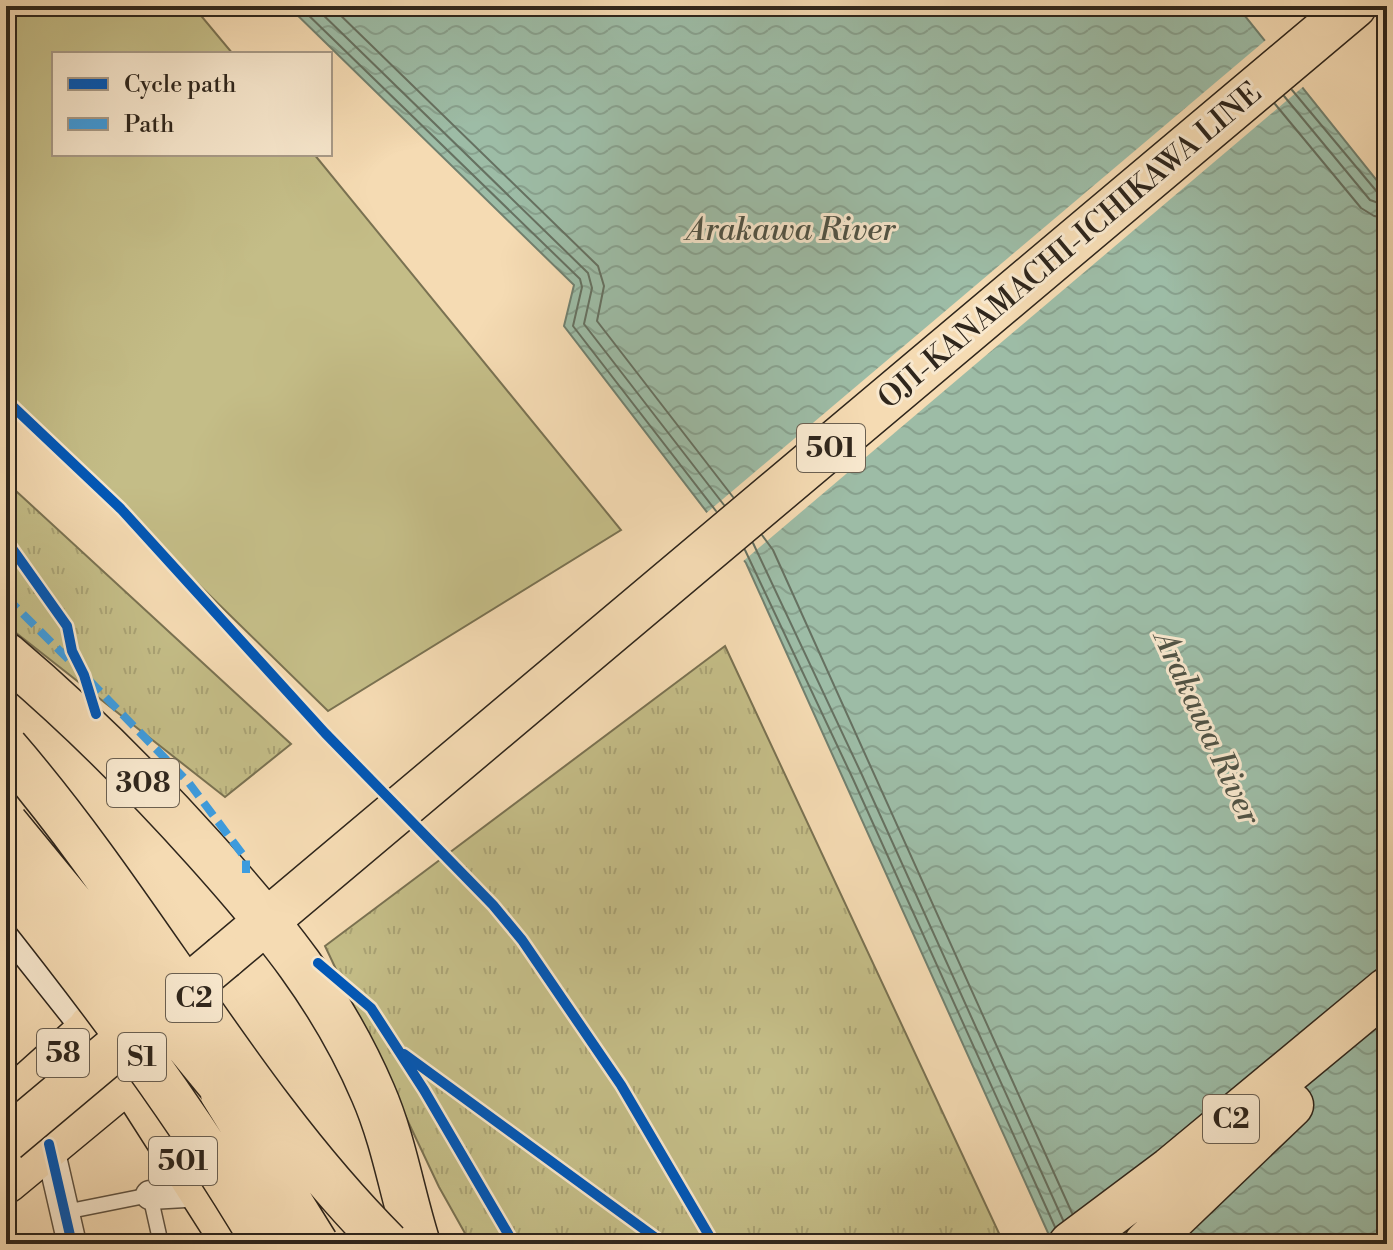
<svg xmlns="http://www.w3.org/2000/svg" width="1393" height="1250" font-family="'Libre Bodoni',serif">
	<defs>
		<pattern id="grass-tufts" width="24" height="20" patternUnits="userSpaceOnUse" patternTransform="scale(2)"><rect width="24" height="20" fill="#c4bd87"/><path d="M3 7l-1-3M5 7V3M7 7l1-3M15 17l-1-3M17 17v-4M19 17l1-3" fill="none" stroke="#a9a274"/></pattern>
		<pattern id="water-waves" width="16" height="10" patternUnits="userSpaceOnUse" patternTransform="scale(2)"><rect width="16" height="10" fill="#9dbca6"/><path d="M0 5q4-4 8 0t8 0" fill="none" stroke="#88a18e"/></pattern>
	</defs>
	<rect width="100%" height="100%" fill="#f5dbb3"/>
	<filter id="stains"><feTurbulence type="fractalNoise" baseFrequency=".0025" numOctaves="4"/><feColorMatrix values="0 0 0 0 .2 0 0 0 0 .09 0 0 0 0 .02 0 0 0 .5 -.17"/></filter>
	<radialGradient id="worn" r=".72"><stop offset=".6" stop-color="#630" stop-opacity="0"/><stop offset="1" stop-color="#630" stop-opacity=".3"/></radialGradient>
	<!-- grass -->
	<path fill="url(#grass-tufts)" stroke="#7a7252" stroke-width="2" d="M6,480L16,491L291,744L225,797L6,625Z
		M725,646L1004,1244H471L439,1187L325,946Z"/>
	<!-- pitch -->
	<path fill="#c4bd87" stroke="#7a7252" stroke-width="2" d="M6,6H193L233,54H54V154H314L621,530L328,711L6,396Z"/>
	<!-- water -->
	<path fill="url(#water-waves)" stroke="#71806f" stroke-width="2" d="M288,6H1237L1387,193V1244H1053L746,563L564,326L574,285Z"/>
	<!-- pier -->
	<path fill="#f5dbb3" d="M1267,39L1304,86L741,563L704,515Z"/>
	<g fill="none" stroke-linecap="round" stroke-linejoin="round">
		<!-- shore -->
		<path stroke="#667161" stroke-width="2" d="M299,6L580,279L582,287L573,326L716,511
			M314,6L588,273L592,288L584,324L724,505
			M331,6L598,266L604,286L597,321L733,497
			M1292,90L1378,193L1387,196
			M1284,96L1370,200L1387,206
			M1275,104L1361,208L1374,216L1387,218
			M762,535L773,550L1072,1213
			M753,543L862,775L1063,1220
			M745,550L853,779L1055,1227"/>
		<defs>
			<path id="service" d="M65,1212L150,1195L161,1244"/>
			<path id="minor" d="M49,1144L72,1244
				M150,1195L203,1192"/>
			<path id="secondary" d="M6,920L91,1027"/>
			<path id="primary" d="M6,655C77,715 143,781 205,850C274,927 332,997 373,1093C394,1141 402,1194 418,1244
				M224,957L1354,6
				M91,1027L129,1078L235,1244
				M6,1105L114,1008
				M6,1181L152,1060"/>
			<path id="motorway" d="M1071,1244L1171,1169L1387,990
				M1146,1244L1291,1105"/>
		</defs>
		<!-- service casing -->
		<use href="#service" stroke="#605342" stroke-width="17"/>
		<!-- minor casing -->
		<use href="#minor" stroke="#605342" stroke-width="31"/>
		<!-- secondary casing -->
		<use href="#secondary" stroke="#2f261c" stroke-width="41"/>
		<!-- primary casing -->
		<use href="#primary" stroke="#2f261c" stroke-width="47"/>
		<!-- motorway casing -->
		<use href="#motorway" stroke="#2f261c" stroke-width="47"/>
		<!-- service -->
		<use href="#service" stroke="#f8e8ce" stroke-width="14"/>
		<!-- minor -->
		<use href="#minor" stroke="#f8e8ce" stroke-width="28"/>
		<!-- secondary -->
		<use href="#secondary" stroke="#f8e8ce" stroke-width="38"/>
		<!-- primary -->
		<use href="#primary" stroke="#f5dbb3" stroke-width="44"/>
		<!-- motorway -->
		<use href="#motorway" stroke="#f5dbb3" stroke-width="44"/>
		<defs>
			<path id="primary-bridge" d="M6,1140L224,957"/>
			<path id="motorway-bridge" d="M6,748C142,905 241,1098 387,1244
				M6,824L245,1115
				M6,879C99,995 189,1115 265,1244
				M223,1094L316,1244"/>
		</defs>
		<!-- primary-bridge casing -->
		<use href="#primary-bridge" stroke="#2f261c" stroke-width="47" stroke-linecap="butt"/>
		<!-- motorway-bridge casing -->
		<use href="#motorway-bridge" stroke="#2f261c" stroke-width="47" stroke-linecap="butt"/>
		<!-- primary-bridge -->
		<use href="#primary-bridge" stroke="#f5dbb3" stroke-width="44"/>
		<!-- motorway-bridge -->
		<use href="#motorway-bridge" stroke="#f5dbb3" stroke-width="44"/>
		<!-- quiet -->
		<path stroke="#3d9cdf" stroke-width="8" stroke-dasharray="16 8" stroke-linecap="butt" d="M6,597L72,663
			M89,680L189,783L246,859V873"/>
		<defs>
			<path id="cycleway" d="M6,400L121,509L325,733L493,905L522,940L621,1085L714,1244
				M6,540L67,626L72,651L84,675L96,714
				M318,963L371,1008L424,1090L514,1244
				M404,1054L664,1244
				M49,1144L72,1244"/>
		</defs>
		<!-- cycleway casing -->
		<use href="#cycleway" stroke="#f8e8ce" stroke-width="15"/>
		<!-- cycleway -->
		<use href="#cycleway" stroke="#0057b8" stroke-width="10"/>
	</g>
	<g text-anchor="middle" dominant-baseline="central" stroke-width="6" stroke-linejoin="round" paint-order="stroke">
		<!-- shield labels -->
		<g fill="#f8e8ce" stroke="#6b6051" stroke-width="2">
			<rect x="797" y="424" width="68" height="48" rx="6"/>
			<rect x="107" y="759" width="72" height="48" rx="6"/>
			<rect x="166" y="974" width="56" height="48" rx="6"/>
			<rect x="37" y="1029" width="52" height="48" rx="6"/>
			<rect x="118" y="1033" width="48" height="48" rx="6"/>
			<rect x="1203" y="1095" width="56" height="48" rx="6"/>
			<rect x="149" y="1137" width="68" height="48" rx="6"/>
		</g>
		<g font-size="28" font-weight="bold" fill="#2f261c">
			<text x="831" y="448">501</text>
			<text x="143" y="783">308</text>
			<text x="194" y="998">C2</text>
			<text x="63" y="1053">58</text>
			<text x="142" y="1057">S1</text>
			<text x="1231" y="1119">C2</text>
			<text x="183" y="1161">501</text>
		</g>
		<!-- street labels -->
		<g font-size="30" fill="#2f261c" stroke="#f8e8ce">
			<text transform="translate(1070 246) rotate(-40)">OJI-KANAMACHI-ICHIKAWA LINE</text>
		</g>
		<!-- water labels -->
		<g font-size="32" font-style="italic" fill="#505345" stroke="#f8e8ce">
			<text x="791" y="230">Arakawa River</text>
			<text transform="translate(1207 728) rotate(65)">Arakawa River</text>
		</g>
	</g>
	<!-- margin -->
	<rect width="1393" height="1250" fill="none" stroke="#f5dbb3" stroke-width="32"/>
	<rect x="8" y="8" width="1377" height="1234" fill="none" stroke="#2f261c" stroke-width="4"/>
	<rect x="16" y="16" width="1361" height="1218" fill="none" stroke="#2f261c" stroke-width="2"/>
	<!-- legend -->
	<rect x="52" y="52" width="280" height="104" fill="#f8e8ce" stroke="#a89a87" stroke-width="2"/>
	<rect x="68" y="78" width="40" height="12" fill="#0057b8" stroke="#a89a87" stroke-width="2"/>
	<text x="124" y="92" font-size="24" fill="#2f261c">Cycle path</text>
	<rect x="68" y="118" width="40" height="12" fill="#3d9cdf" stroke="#a89a87" stroke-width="2"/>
	<text x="124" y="132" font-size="24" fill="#2f261c">Path</text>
	<rect width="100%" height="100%" filter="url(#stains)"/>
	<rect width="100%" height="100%" fill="url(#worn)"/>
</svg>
